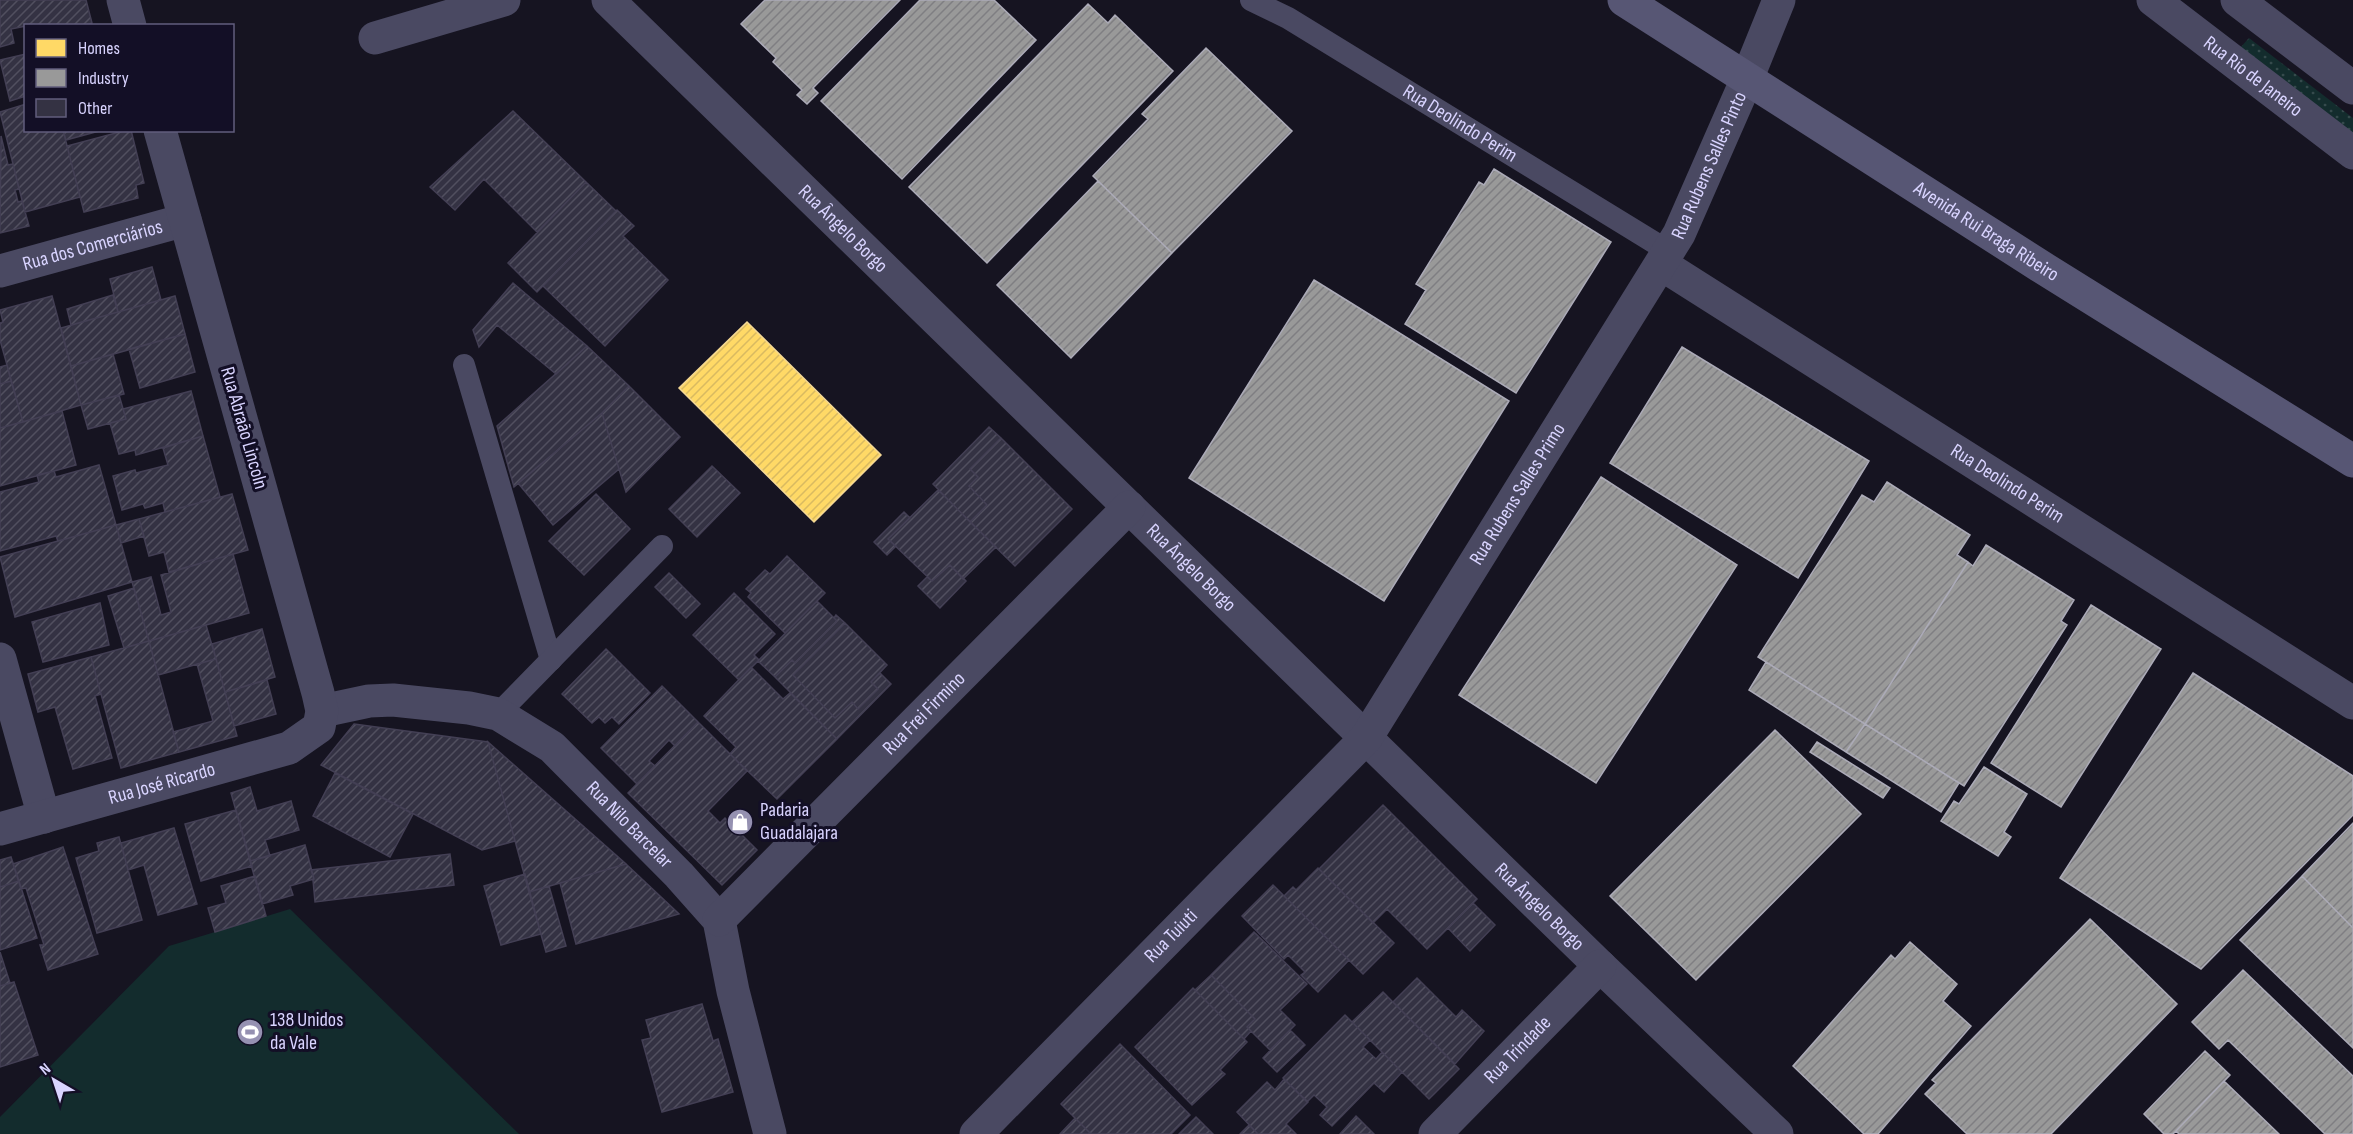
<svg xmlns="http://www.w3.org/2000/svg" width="2353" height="1134" font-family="'Sofia Sans Condensed',sans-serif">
	<defs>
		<pattern id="garden-dots" width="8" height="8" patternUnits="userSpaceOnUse" patternTransform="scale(1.5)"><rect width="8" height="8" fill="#132c2d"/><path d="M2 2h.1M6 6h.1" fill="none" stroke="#354a4c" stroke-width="1.8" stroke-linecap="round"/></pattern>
		<pattern id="homes-hatch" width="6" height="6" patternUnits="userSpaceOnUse" patternTransform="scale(1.5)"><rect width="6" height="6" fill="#ffd966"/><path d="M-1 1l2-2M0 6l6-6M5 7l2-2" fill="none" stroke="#d9ba61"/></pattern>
		<pattern id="industry-hatch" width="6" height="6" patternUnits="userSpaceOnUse" patternTransform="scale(1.5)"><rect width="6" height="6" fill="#999"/><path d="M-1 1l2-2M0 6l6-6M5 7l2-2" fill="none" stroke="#7f7e82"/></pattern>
		<pattern id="building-hatch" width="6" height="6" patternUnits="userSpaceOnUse" patternTransform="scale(1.5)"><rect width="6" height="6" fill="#343243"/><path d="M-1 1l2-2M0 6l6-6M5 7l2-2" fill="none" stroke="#514f5f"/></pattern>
	</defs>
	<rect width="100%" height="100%" fill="#161421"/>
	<!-- garden -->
	<path fill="url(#garden-dots)" d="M2249,38L2353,118V134L2240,48Z"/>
	<!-- pitch -->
	<path fill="#132c2d" d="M290,909L519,1134H0V1117L169,946Z"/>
	<!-- homes -->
	<path fill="url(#homes-hatch)" stroke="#f4d894" stroke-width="1.5" d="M747,322L881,455L814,522L679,388Z"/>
	<!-- industry -->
	<path fill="url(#industry-hatch)" stroke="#acabb8" stroke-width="1.5" d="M765,0H900L813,88L818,93L807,104L797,95L802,90L773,62L776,58L741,24Z
		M920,0H994L1036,40L902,179L821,101Z
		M1088,4L1108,23L1115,15L1173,71L987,263L909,187Z
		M1206,48L1292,131L1172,253L1093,176L1148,119L1142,114Z
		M1494,169L1611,242L1516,393L1405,324L1426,290L1416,284L1479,182L1484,185Z
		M1098,181L1172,253L1071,358L997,285Z
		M1314,280L1509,401L1384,601L1189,478Z
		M1682,347L1869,461L1798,578L1610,463Z
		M1601,477L1737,565L1596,783L1459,695Z
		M1887,482L1970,535L1957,555L1968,562L1865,724L1758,657L1862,495L1874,502Z
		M1986,545L2074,600L2061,621L2067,625L1964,786L1865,724L1968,562L1973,566Z
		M2091,605L2161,649L2061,807L1991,763Z
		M1766,662L1865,724L1846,752L1749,690Z
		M2193,673L2353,776V815L2201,969L2060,878Z
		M1865,724L1959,783L1941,812L1846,752Z
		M1775,730L1861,814L1696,980L1610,896Z
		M1817,742L1890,788L1883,798L1810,752Z
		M1984,767L2027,794L2004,832L2011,837L1998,856L1941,821L1954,801L1959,804Z
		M2353,823V928L2302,876Z
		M2302,876L2353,928V1048L2240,940Z
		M2090,919L2177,1004L2051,1134H1967L1925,1094L1936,1083L1932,1080Z
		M1910,942L1957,984L1943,1001L1971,1026L1878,1134H1864L1793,1066L1891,955L1895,959Z
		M2243,970L2353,1076V1134H2325L2228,1040L2219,1049L2192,1022Z
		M2205,1051L2230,1075L2173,1134H2164L2144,1114Z
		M2224,1081L2279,1134H2179L2176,1131Z"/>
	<!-- building -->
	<path fill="url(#building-hatch)" stroke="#433f54" stroke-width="1.5" d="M0,0H86L92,23L82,26H35L34,24L26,26L11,29L14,43L0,47Z
		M26,54V96L10,101L0,60Z
		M26,104V130H63L80,197L25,212L0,112Z
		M513,111L586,182L537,232L484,179L455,210L430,187Z
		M63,130H103L66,140Z
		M127,130H131L144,183L136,185L138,198L84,212L67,146Z
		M1,136L8,165L13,164L19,189L15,190L18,202L22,201L29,226L0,233Z
		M586,182L616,211L537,292L508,263Z
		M617,210L634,226L623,236L668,280L605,346L543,286Z
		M152,267L161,300L118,312L110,279Z
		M513,283L587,346L556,374L497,325L479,347L473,330Z
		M113,295L118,312L71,325L67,309Z
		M52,296L81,405L23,422L0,340V323L3,322L0,310Z
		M175,296L185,334L71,366L61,328Z
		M185,334L195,372L140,388L129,349Z
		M587,346L629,386L602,413L514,487L497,426Z
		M113,354L124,394L81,405L71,366Z
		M7,365L11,381L0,384V367Z
		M11,381L23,422L0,428V384Z
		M629,386L680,437L626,492L602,413Z
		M191,391L203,436L136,455L135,450L119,454L110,423L126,419L123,409Z
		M119,395L126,419L88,429L81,405Z
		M62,411L76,465L0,486V428Z
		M602,413L619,469L553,525L518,483Z
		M989,427L1001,438L970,469L978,477L969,486L987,505L970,522L933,484Z
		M203,436L220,497L165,512L163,503L145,508L143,504L122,510L113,476L135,470L136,473L168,465L163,448Z
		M1001,438L1072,509L1015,566L970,522L987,505L969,486L978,477L970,469Z
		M99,465L116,525L58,541L56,536L0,551V492L39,482L37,475L54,471L56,477Z
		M712,466L740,493L697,537L669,509Z
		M938,490L996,547L963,579L950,565L932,581L888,539Z
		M232,494L248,550L169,572L164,552L149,556L139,519Z
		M596,494L630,529L584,575L549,541Z
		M904,512L910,518L888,539L896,546L887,555L874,542Z
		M139,519L144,536L121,543L116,525Z
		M116,525L132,582L15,617L0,557Z
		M233,554L249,613L149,641L132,582L151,577L161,615L171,612L161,575Z
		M787,556L825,593L785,633L748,597L751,593L746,589L765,570L770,574Z
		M950,565L966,581L940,608L918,586L927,577L932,581Z
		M669,573L700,604L686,618L655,587Z
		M134,588L149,641L124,648L108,596Z
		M734,593L775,634L754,655L759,660L739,680L693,635Z
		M817,601L837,621L795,663L792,660L775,677L758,661Z
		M100,603L109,645L43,662L32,622Z
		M836,615L845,623L793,675L835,718L852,702L858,709L878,689L871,682L880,673L891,684L837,739L775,677L792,660L795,663L837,621L834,618Z
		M845,623L887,665L871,682L878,689L858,709L852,702L835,718L793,675Z
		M206,625L216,659L158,675L149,641Z
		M262,629L275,677L225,692L212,644Z
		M149,641L179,752L121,768L91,657Z
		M606,649L650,693L619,724L612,717L605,723L599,717L592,723L562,694Z
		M91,657L101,694L95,696L112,758L73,769L55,707L38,712L28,674Z
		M216,659L237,736L179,752L173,732L213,721L197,664Z
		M751,667L783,699L790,693L837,739L777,799L730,754L736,747L704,716Z
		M267,680L276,714L234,726L225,692Z
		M662,686L698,722L675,746L669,740L649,761L655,766L637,784L601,748Z
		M698,722L747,771L708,811L720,823L725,818L757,850L722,885L628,793Z
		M354,724L488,742L515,841L482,850L321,765Z
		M488,742L626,864L529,892Z
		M335,773L413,814L390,857L313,816Z
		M250,787L257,811L291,801L299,830L265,840L270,856L250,861L231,793Z
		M1383,805L1477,899L1427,949L1387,909L1373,923L1319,869Z
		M236,810L252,866L201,881L185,824Z
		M174,828L197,904L158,915L144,865L128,870L121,843Z
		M119,837L142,920L97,933L76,858L99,851L97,843Z
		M305,845L314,879L290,886L293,895L262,904L250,861Z
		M63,847L98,954L48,970L40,945H44L26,888L21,889L13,864Z
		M450,854L454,885L315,902L313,880L314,879L311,870Z
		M11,857L19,881L0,887V860Z
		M626,864L679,914L576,944L560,883Z
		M1318,868L1394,943L1363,974L1284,896L1293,887L1296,890Z
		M525,874L541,934L501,945L484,886Z
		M255,876L266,916L215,932L208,908L226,903L221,886Z
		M19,881L37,938L0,950V887Z
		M1273,885L1349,960L1318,992L1301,975L1305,972L1288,955L1284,959L1242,916Z
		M549,886L566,946L546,952L529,892Z
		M1473,903L1495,925L1470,951L1448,928Z
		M1254,932L1307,984L1280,1010L1295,1025L1270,1050L1247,1027L1255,1019L1211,975Z
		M0,952L10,983L0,986Z
		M1211,975L1255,1019L1247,1027L1251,1031L1244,1039L1195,990Z
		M1417,978L1456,1017L1462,1010L1484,1031L1455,1064L1393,1002Z
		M14,982L38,1055L0,1067V986Z
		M1193,988L1247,1042L1220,1070L1225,1074L1192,1105L1135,1047Z
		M1383,992L1459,1069L1429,1099L1352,1022Z
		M702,1004L713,1041L718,1039L733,1092L662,1112L642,1040L651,1038L646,1020Z
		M1345,1015L1370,1040L1363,1047L1376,1059L1382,1052L1402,1072L1384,1092L1374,1083L1332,1126L1320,1115L1327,1107L1314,1095L1307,1102L1283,1078Z
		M1290,1030L1305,1045L1277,1072L1263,1058Z
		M1120,1044L1190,1115L1171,1134H1091L1061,1104Z
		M1284,1079L1308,1102L1286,1124L1296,1134H1258L1237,1112L1267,1082L1275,1090Z
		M1356,1116L1374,1134H1340Z
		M1196,1117L1213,1134H1179Z
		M1075,1118L1091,1134H1060Z
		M1249,1125L1258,1134H1240Z"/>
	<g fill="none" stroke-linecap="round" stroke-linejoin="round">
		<!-- service -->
		<g stroke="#4a4962" stroke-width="22">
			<path id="s1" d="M1251,0L1288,18L1668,251"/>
			<path d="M464,365L551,660"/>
			<path d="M498,714L662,546"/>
		</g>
		<!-- minor -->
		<g stroke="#4a4962" stroke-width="33">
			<path d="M123,0L130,26"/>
			<path id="s2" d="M608,0L1600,966L1777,1134"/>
			<path id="s3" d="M2153,0L2353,153"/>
			<path d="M2237,0L2353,88"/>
			<path d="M375,38L504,0"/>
			<path id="s4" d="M1661,264L2353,703"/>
			<path id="s5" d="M0,271L185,220"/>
			<path d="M0,659L44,817"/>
			<path id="s6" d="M322,711L369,701L393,700L469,708L498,714L552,747L679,875L719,920L733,991L770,1134"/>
			<path id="s7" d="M0,829L289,748L319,727L322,711L318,693L160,130"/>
			<path id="s8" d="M719,920L1129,507"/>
			<path id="s9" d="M1435,1134L1600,966"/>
		</g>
		<!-- tertiary -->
		<path stroke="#4a4962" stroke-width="33" id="s10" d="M976,1134L1366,738L1679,234L1747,79L1779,0"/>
		<!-- secondary -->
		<path stroke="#575674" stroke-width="33" id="s11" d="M1624,0L2040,266L2353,461"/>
	</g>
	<!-- icons -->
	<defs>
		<symbol id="shop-disc" viewBox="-11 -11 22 22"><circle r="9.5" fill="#9591b1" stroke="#130f26"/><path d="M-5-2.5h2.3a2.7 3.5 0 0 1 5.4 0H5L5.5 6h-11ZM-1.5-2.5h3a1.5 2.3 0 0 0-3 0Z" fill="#fff"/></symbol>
		<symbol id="stadium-disc" viewBox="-11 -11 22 22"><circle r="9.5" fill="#9591b1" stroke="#130f26"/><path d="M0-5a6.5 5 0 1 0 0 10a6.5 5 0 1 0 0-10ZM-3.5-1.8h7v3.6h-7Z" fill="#fff"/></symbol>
	</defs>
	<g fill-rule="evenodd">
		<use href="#shop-disc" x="725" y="807" width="30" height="30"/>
		<use href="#stadium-disc" x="235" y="1017" width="30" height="30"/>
	</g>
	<g text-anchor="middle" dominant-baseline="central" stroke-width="6" stroke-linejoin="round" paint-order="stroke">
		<!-- street labels -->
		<g font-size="20" fill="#d9d4ff" stroke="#130f26">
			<text stroke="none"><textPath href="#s3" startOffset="126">Rua Rio de Janeiro</textPath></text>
			<text stroke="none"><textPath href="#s1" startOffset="243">Rua Deolindo Perim</textPath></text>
			<text stroke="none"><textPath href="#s10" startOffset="1224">Rua Rubens Salles Pinto</textPath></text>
			<text stroke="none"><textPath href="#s2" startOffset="328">Rua Ângelo Borgo</textPath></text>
			<text stroke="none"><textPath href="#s11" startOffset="430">Avenida Rui Braga Ribeiro</textPath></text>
			<text stroke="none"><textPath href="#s5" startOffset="96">Rua dos Comerciários</textPath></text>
			<text transform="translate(244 428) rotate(74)">Rua Abraão Lincoln</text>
			<text stroke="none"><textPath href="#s4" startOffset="410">Rua Deolindo Perim</textPath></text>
			<text stroke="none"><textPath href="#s10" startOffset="843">Rua Rubens Salles Primo</textPath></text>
			<text stroke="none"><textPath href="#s2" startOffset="814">Rua Ângelo Borgo</textPath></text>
			<text stroke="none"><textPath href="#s8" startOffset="291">Rua Frei Firmino</textPath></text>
			<text stroke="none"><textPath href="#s7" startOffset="168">Rua José Ricardo</textPath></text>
			<text stroke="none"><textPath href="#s6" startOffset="351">Rua Nilo Barcelar</textPath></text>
			<text stroke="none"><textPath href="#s2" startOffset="1300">Rua Ângelo Borgo</textPath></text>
			<text stroke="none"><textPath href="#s10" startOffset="278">Rua Tuiuti</textPath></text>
			<text stroke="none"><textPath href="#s9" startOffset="118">Rua Trindade</textPath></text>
		</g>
		<!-- poi labels -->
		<g font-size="20" fill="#d9d4ff" stroke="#130f26" text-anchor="start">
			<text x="760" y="810">Padaria<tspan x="760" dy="23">Guadalajara</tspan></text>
			<text x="270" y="1020">138 Unidos<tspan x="270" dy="23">da Vale</tspan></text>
		</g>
	</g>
	<!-- legend -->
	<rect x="24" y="24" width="210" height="108" fill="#130f26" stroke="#625e7d" stroke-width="1.5"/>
	<rect x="36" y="39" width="30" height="18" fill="#ffd966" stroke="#625e7d" stroke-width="1.5"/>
	<text x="78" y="54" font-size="18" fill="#d9d4ff">Homes</text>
	<rect x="36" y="69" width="30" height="18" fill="#999999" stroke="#625e7d" stroke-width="1.5"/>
	<text x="78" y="84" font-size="18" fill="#d9d4ff">Industry</text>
	<rect x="36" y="99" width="30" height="18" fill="#343243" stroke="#625e7d" stroke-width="1.5"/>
	<text x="78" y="114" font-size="18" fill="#d9d4ff">Other</text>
	<!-- north arrow -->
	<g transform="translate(54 1080) rotate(321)" stroke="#130f26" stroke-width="4.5" paint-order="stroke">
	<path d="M0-4.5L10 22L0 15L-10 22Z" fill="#d9d4ff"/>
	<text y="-9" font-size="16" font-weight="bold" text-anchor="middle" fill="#d9d4ff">N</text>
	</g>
</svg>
